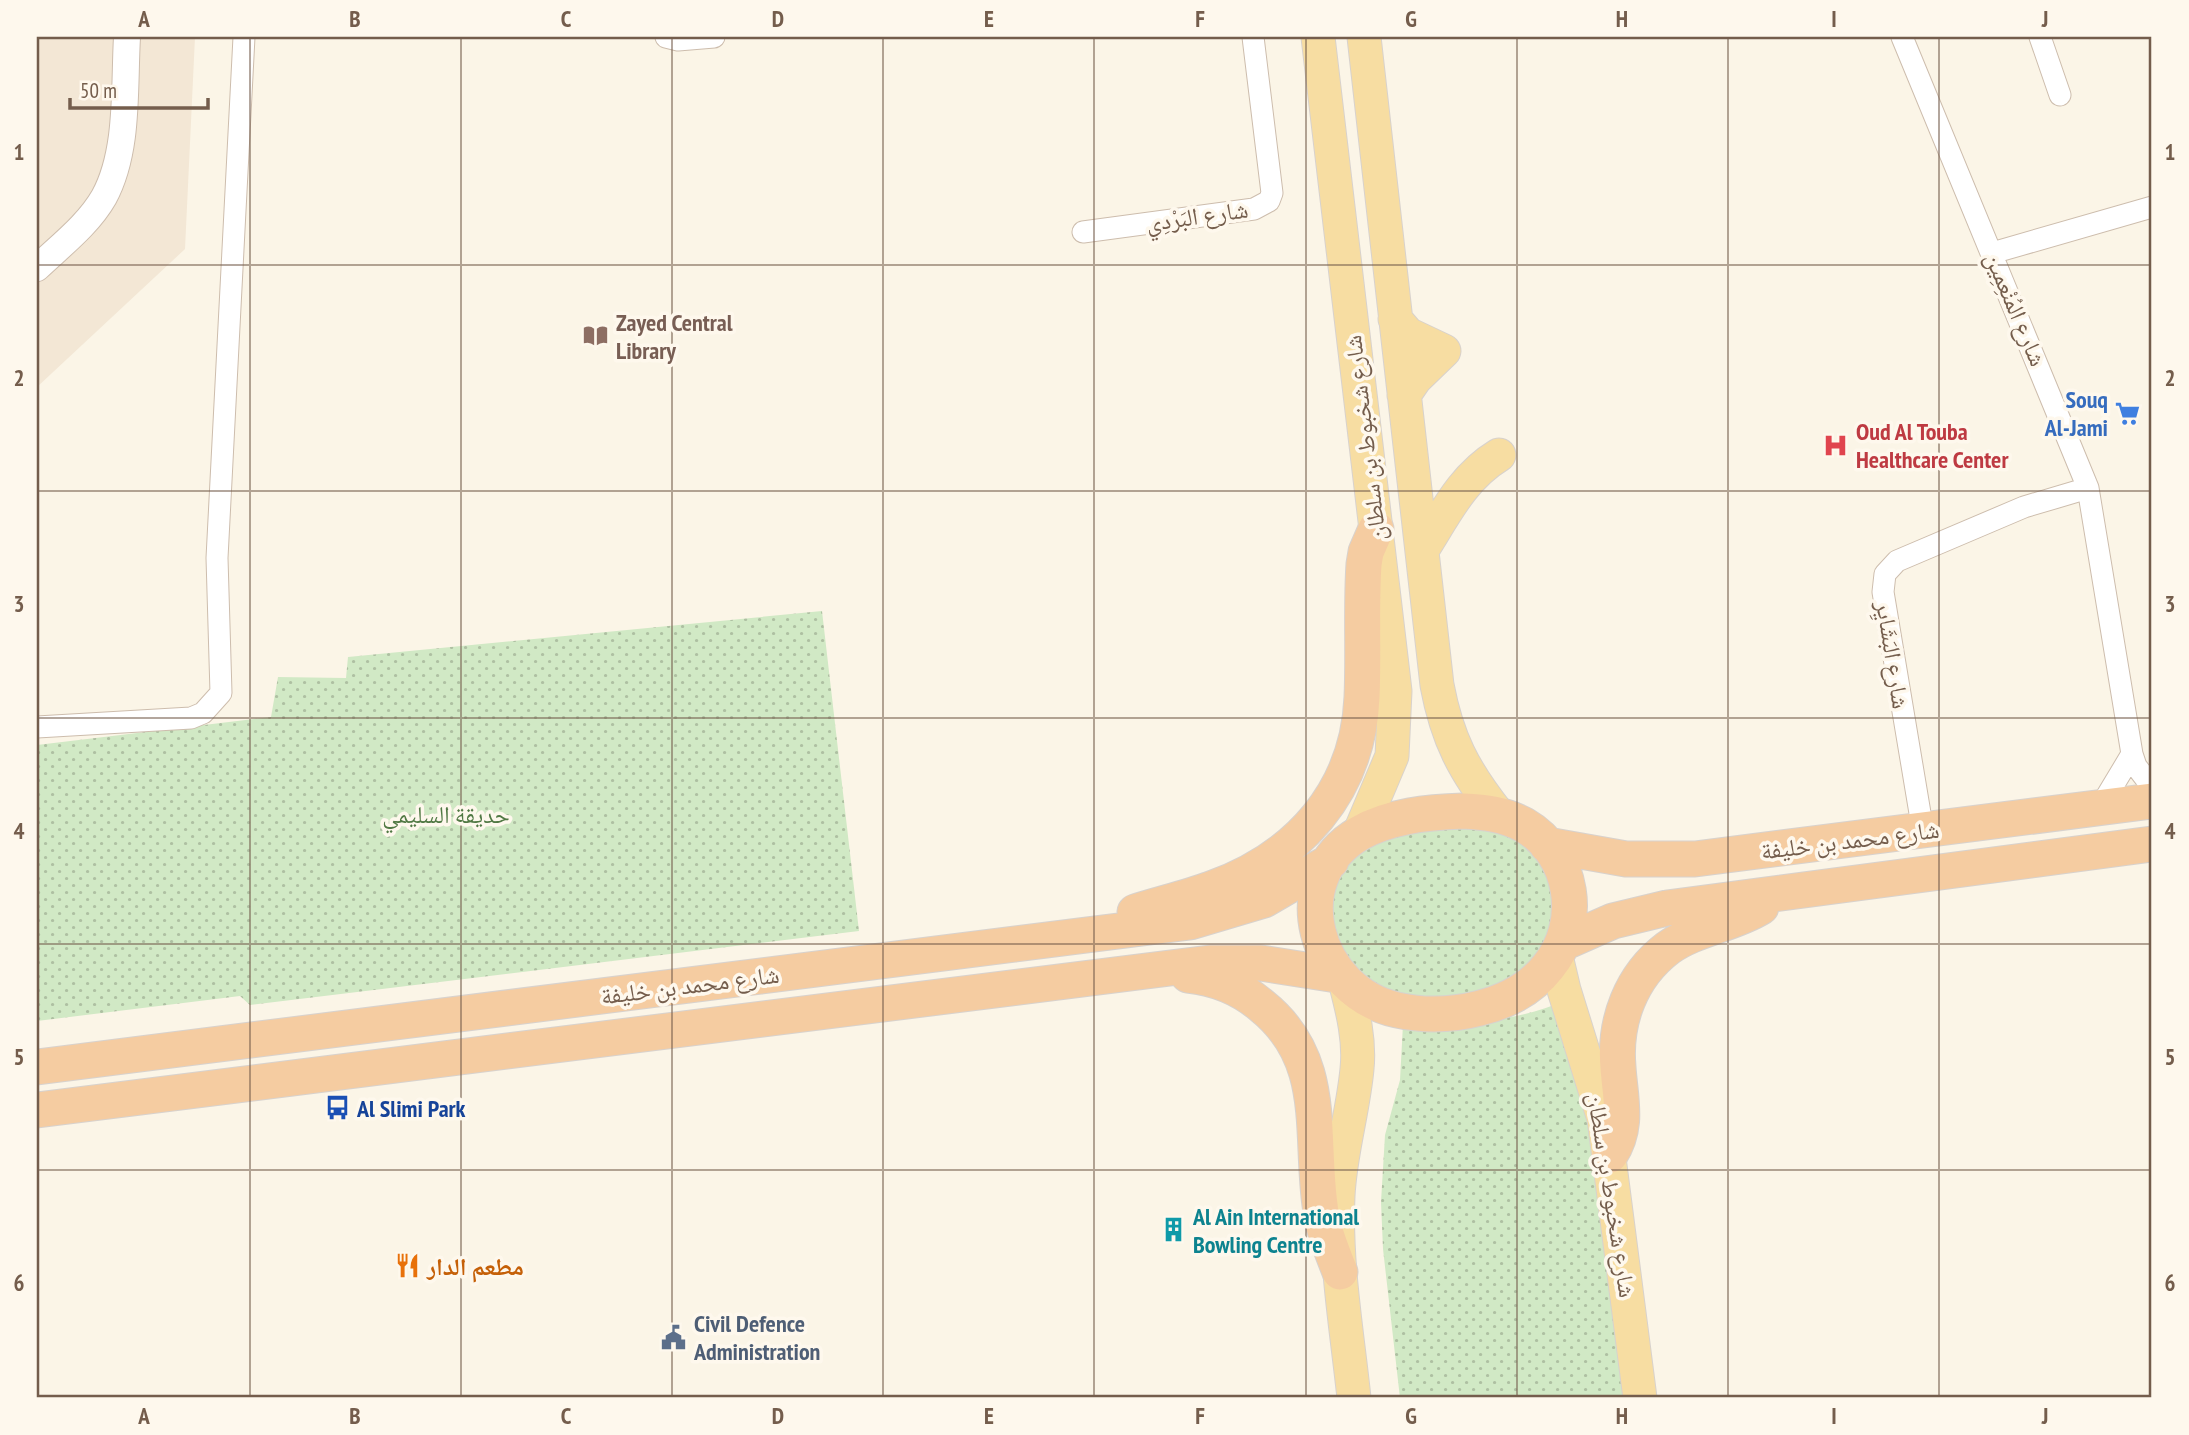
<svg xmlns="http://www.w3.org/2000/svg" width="2189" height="1435" font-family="'PT Sans Narrow','Noto Naskh Arabic',sans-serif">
	<defs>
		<pattern id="grass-dots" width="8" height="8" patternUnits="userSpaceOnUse" patternTransform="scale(1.75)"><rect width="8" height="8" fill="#d1e9c5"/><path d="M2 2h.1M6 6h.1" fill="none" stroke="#aec0a2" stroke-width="1.8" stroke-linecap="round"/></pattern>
	</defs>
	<rect width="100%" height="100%" fill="#fbf5e7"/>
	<!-- residential -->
	<path fill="#f3e7d5" d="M37,37H195L185,249L37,387Z"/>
	<!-- grass -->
	<path fill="url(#grass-dots)" d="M822,611L859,931L250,1005L240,996L37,1021V745L271,717L278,677L346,678L348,657Z
		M1499,825L1551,867L1556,936L1507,985L1444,1000L1384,994L1343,963L1329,909L1335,884L1349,860L1366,846L1414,829Z
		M1566,1000L1587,1060L1635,1398H1400L1383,1249L1381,1202L1385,1135L1400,1080L1403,1024C1461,1022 1513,1024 1566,1000Z"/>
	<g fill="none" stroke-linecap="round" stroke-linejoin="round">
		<defs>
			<path id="minor" d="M666,37L678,40L714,37
				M1902,37L2088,488L2132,754L2136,766L2152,787
				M2040,37L2060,95
				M1083,232L1254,209L1269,201L1272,193L1253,37
				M1992,253L2152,207
				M37,727L191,718L203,713L221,693L217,558L244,37
				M2099,809L2132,754
				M1923,831L1883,592L1885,574L1897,561L2024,507L2088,488"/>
			<path id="tertiary" d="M37,268C60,246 88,225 104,197C129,151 124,88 127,37"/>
			<path id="primary" d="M1318,37L1395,691L1392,756L1359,834
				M1364,37L1437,685C1447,739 1464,771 1498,814
				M1395,319L1408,334L1444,351L1415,379L1404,395
				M1424,547C1446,512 1463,477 1499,455
				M1556,956L1564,990L1604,1119L1640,1398
				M1346,985C1353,1012 1360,1041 1357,1069C1353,1112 1340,1153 1338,1196C1335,1264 1347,1331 1354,1398"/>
			<path id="trunk" d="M1463,811C1484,812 1504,814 1524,825C1574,854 1584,923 1548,967C1515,1009 1447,1021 1397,1010C1315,992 1281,879 1360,833C1390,816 1428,812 1463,811Z
				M1547,845L1626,859H1695L2152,801
				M1135,912C1160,904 1186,898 1211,889C1298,858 1358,792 1362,697C1364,653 1361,608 1364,564L1366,552L1376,529
				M1563,943L1613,921L1667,908L2152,844
				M1188,975C1216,978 1240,987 1262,1006C1328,1059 1310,1131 1320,1205C1322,1228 1332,1251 1340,1272
				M37,1067L1190,922L1264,900L1331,861
				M37,1110L1210,963H1261L1337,975
				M1610,1155C1629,1126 1620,1099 1618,1067C1614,1021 1631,976 1668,948C1696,928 1732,925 1761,907"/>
		</defs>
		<!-- minor casing -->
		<use href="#minor" stroke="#cdbdad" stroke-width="23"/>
		<!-- tertiary casing -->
		<use href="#tertiary" stroke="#cdbdad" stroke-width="28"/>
		<!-- primary casing -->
		<use href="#primary" stroke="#d8d2cd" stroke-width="35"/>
		<!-- trunk casing -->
		<use href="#trunk" stroke="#d8d2cd" stroke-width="37"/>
		<!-- minor -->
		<use href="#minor" stroke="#fff" stroke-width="21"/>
		<!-- tertiary -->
		<use href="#tertiary" stroke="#fff" stroke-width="26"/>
		<!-- primary -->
		<use href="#primary" stroke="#f7dda2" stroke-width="33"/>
		<!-- trunk -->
		<use href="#trunk" stroke="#f5cca1" stroke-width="35"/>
	</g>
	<!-- grid -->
	<path fill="none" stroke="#745d4c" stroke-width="2" stroke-opacity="0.55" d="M250,37V1398M461,37V1398M672,37V1398M883,37V1398M1094,37V1398M1306,37V1398M1517,37V1398M1728,37V1398M1939,37V1398M37,265H2152M37,491H2152M37,718H2152M37,944H2152M37,1170H2152"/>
	<!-- icons -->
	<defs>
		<symbol id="library-bare" viewBox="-9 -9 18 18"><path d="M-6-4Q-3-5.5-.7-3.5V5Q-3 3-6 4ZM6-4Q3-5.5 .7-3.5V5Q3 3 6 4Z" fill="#8d6e63" stroke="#fef8ed" stroke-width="2.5" paint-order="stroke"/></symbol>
		<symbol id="supermarket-bare" viewBox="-9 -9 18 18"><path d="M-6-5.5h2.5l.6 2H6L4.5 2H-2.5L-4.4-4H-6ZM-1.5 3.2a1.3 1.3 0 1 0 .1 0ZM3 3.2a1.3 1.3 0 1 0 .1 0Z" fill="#3f7fe0" stroke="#fef8ed" stroke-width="2.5" paint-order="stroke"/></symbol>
		<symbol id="hospital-bare" viewBox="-9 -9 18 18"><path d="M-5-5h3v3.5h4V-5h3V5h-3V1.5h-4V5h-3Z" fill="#e0444e" stroke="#fef8ed" stroke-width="2.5" paint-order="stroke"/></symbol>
		<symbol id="bus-bare" viewBox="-9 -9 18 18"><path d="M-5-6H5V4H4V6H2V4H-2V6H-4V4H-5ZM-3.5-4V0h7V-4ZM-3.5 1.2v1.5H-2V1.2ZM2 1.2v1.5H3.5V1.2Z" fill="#1a4fb4" stroke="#fef8ed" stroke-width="2.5" paint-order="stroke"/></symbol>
		<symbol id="building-bare" viewBox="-9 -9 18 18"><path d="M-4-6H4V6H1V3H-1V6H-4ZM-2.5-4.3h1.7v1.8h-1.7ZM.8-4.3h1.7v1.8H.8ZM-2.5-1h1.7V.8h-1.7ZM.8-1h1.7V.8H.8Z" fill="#0f9aa8" stroke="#fef8ed" stroke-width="2.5" paint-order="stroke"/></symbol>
		<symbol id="restaurant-bare" viewBox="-9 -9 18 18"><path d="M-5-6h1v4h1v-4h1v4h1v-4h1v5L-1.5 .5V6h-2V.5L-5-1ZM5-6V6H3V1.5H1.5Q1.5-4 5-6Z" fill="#e8710a" stroke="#fef8ed" stroke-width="2.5" paint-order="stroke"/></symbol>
		<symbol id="civic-bare" viewBox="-9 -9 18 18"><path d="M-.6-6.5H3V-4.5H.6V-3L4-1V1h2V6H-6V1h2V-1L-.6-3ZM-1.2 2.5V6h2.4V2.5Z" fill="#5c6f8a" stroke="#fef8ed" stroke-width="2.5" paint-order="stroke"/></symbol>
	</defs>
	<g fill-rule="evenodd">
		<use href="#library-bare" x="578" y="318" width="35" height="35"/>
		<use href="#supermarket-bare" x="2110" y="396" width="35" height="35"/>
		<use href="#hospital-bare" x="1818" y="428" width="35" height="35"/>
		<use href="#bus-bare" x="320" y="1090" width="35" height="35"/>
		<use href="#building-bare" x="1156" y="1212" width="35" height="35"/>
		<use href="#restaurant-bare" x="390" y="1248" width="35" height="35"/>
		<use href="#civic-bare" x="656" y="1320" width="35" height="35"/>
	</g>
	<g text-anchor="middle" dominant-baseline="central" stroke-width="7" stroke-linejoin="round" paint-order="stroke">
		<!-- street labels -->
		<g font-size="24" fill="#745d4c" stroke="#fef8ed">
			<text transform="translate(1197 216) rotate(-8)">شارع البَرْدِي</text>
			<text transform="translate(2016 309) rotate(67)">شارع المُنْعِمِين</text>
			<text transform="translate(1365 438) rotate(-97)">شارع شخبوط بن سلطان</text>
			<text transform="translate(1893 655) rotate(81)">شارع البَشَايِر</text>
			<text transform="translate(1850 840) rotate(-7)">شارع محمد بن خليفة</text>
			<text transform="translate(690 985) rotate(-7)">شارع محمد بن خليفة</text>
			<text transform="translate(1612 1195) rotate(81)">شارع شخبوط بن سلطان</text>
		</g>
		<!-- education labels -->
		<g font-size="24" font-weight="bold" fill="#785e54" stroke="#fef8ed" text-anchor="start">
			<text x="616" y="322">Zayed Central<tspan x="616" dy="28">Library</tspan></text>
		</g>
		<!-- shop labels -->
		<g font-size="24" font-weight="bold" fill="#366cbe" stroke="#fef8ed" text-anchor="end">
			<text x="2108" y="399">Souq<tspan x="2108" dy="28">Al-Jami</tspan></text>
		</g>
		<!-- health labels -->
		<g font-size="24" font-weight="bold" fill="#be3a42" stroke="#fef8ed" text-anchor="start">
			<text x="1856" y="431">Oud Al Touba<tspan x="1856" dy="28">Healthcare Center</tspan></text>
		</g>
		<!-- park labels -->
		<g font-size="24" fill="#517944" stroke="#fef8ed">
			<text x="446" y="814">حديقة السليمي</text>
		</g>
		<!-- transit labels -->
		<g font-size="24" font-weight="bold" fill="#164399" stroke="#fef8ed" text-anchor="start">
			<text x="357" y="1108">Al Slimi Park</text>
		</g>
		<!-- culture labels -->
		<g font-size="24" font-weight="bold" fill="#0d838f" stroke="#fef8ed" text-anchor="start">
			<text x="1193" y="1216">Al Ain International<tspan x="1193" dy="28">Bowling Centre</tspan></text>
		</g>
		<!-- food labels -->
		<g font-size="24" font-weight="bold" fill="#c56008" stroke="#fef8ed" text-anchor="start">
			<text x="427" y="1266">مطعم الدار</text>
		</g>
		<!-- service labels -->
		<g font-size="24" font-weight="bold" fill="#4e5e75" stroke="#fef8ed" text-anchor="start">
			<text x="694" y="1323">Civil Defence<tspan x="694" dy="28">Administration</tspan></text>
		</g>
	</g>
	<!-- border -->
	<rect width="2189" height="1435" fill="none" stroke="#fef8ed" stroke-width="77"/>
	<!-- scale -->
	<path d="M70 98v10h138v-10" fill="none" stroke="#745d4c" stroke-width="3.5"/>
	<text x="80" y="98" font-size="21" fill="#745d4c" stroke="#fef8ed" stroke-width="5" paint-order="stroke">50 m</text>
	<rect x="38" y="38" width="2112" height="1358" fill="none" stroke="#745d4c" stroke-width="2.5"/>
	<g font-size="23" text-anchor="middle" font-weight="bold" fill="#745d4c">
		<text x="144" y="27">A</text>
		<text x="355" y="27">B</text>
		<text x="566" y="27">C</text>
		<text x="778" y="27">D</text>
		<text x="989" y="27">E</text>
		<text x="1200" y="27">F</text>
		<text x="1411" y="27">G</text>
		<text x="1622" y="27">H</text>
		<text x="1834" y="27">I</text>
		<text x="2045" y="27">J</text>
		<text x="19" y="160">1</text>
		<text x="2170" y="160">1</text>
		<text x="19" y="386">2</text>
		<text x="2170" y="386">2</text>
		<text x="19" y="612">3</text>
		<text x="2170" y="612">3</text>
		<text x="19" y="839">4</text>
		<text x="2170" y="839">4</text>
		<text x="19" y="1065">5</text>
		<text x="2170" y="1065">5</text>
		<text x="19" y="1291">6</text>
		<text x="2170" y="1291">6</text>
		<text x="144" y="1424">A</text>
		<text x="355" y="1424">B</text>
		<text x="566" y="1424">C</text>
		<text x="778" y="1424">D</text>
		<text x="989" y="1424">E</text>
		<text x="1200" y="1424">F</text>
		<text x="1411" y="1424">G</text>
		<text x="1622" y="1424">H</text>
		<text x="1834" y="1424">I</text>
		<text x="2045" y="1424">J</text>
	</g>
</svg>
